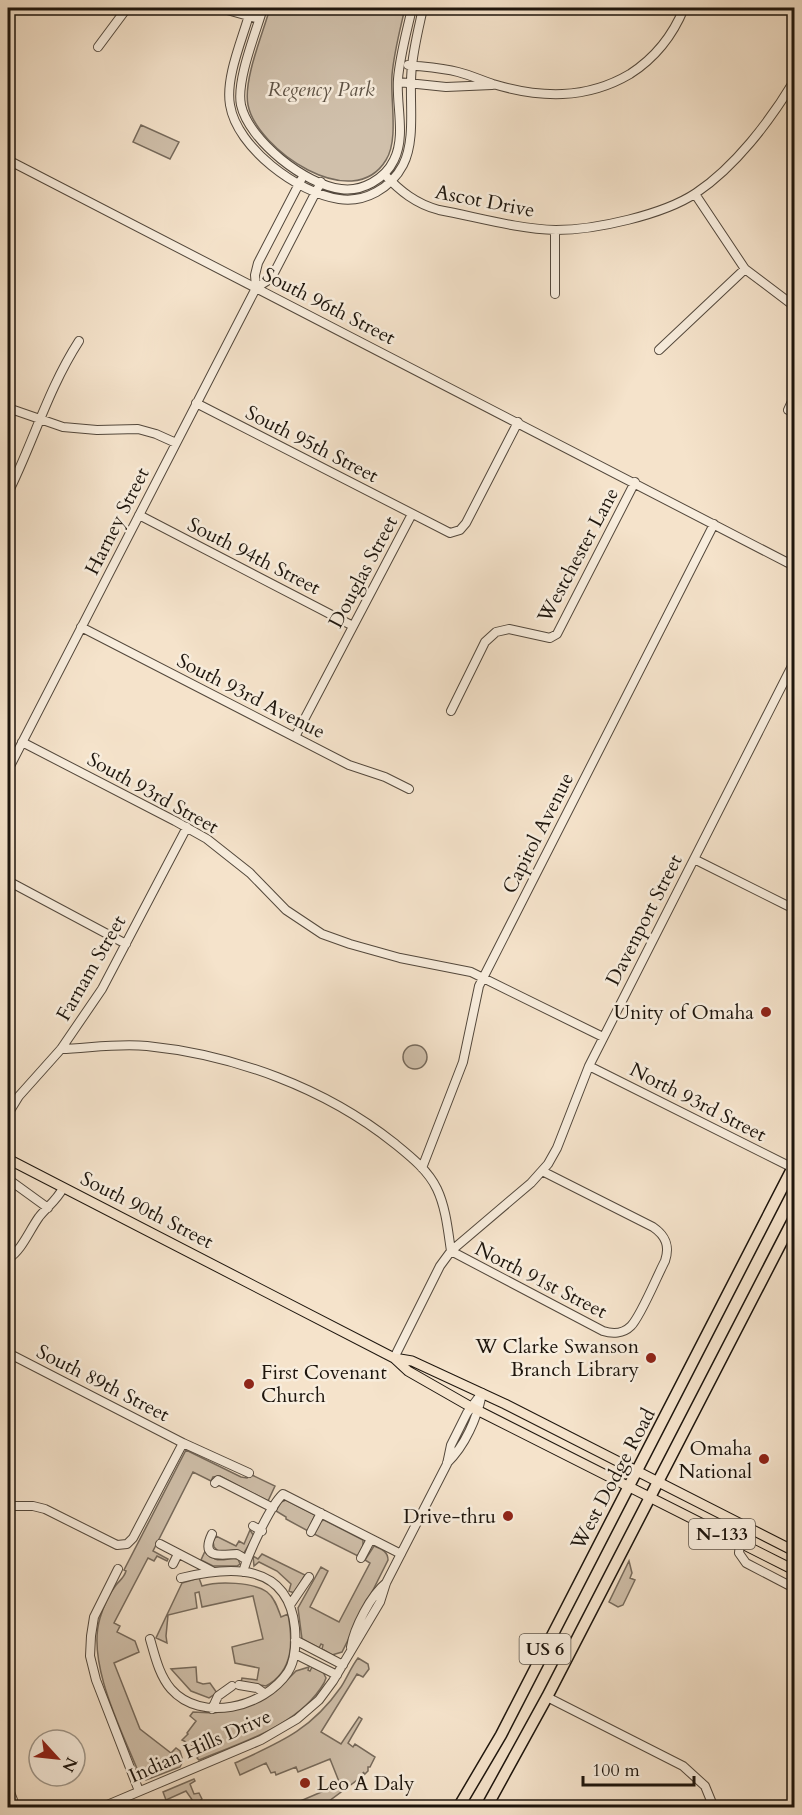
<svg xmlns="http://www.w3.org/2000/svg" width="802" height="1815" font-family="Cardo,serif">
	<rect width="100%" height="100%" fill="#f5e3cb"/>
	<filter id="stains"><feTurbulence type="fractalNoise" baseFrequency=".00333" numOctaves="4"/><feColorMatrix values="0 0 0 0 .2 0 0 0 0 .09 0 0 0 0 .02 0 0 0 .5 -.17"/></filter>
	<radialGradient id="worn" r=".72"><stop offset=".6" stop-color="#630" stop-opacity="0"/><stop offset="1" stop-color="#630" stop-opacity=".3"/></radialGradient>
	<!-- green -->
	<path fill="#d0c0ab" stroke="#766a5c" stroke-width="1.5" d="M270,8H405C400,30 394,52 392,75C390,99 399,140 386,160C353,215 257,150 248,105C243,80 263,33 270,8Z
		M141,125L179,142L170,159L133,142Z
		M403 1057a12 12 0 1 1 24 0a12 12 0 1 1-24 0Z
		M186,1450L241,1477L247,1478L252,1475L275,1486L268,1501L220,1476L213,1477L211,1481L193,1472L153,1551L168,1559L167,1561L157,1556L154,1561L148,1558L114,1623L120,1626L117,1632L135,1641L139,1652L114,1663L140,1729L171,1753L176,1748L180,1751L183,1761L180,1767L146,1780L140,1776C123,1733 86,1664 100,1618C103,1608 109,1594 116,1585C120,1580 124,1578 126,1571L124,1570Z
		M286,1500L315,1515L308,1531L286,1519V1517L276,1511L281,1502Z
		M324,1520L363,1540V1546L358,1556L314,1534L321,1521Z
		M250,1530L254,1536L244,1553L235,1550L219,1552L214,1547L213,1541L216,1536L236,1546L239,1541L244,1544Z
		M374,1546C381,1549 388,1551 388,1560L342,1652L332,1655L322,1649L323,1645L321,1644L319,1648L302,1639L298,1608L321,1567L328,1571L310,1607L339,1622L370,1563L365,1560Z
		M206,1549L215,1559C223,1562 230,1557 238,1559L240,1564L237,1566H213L201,1560Z
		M262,1554L305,1575L294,1593L289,1591L291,1584L277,1571L259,1562L254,1566L253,1556L258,1559Z
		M629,1561L632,1573L630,1578L635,1580L623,1605L618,1607L609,1602Z
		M199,1578L202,1586C218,1581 254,1582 267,1592C275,1598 278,1609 281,1617L288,1614C293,1641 294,1671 266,1686L241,1682L242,1678L257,1680L259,1668L235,1663L232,1647L263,1639L253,1596L202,1607L199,1592L195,1593L197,1608L168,1615L166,1636L167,1643L156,1638L182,1583Z
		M358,1658L368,1664L369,1669L363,1677L357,1674L321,1732L341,1744L359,1717L362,1719L348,1743L353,1747L355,1744L375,1757L370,1767H368V1771L365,1774L363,1772L364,1775L321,1807H304L298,1802L340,1784L330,1759L298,1772L296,1767L276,1775L275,1772L271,1773L266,1763L240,1775L235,1763C281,1742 311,1730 341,1687C347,1678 351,1667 358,1658Z
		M196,1667L197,1682L203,1684L210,1683L217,1693L209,1698L191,1691L171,1669Z
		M309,1667L308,1670L310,1671L312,1667L323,1672L326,1678L324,1683C299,1726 242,1742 199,1760L197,1758L201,1752L194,1746L182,1740L188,1734L187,1733L196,1721L190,1716L193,1712L214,1713L245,1707L276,1691L296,1671Z
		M194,1779L195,1781L190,1784L194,1794L199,1793L202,1799L198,1802L200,1807H194L192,1804L193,1801L186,1791L166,1800L163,1792Z"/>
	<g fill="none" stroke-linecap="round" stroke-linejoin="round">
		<defs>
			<path id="minor" d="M220,8L259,19
				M251,8C244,36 225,76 230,105C237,148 298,193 339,199C365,203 391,188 403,165C417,138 408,96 412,66C414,46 419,27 423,8
				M263,8C256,32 236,81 241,105C249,141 306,185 341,189C362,192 385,179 394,160C406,136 396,105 398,79C400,55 407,31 412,8
				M98,47L127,8
				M408,65C425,67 442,68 458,72C470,75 481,80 493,84C540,98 586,100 630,74C655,58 673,35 684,8
				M398,82L446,87L492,85
				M8,160L794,566
				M384,174C400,191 416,204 439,210C477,217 517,229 556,230C595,230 663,215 696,193C735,167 770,121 794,81
				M695,194L745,269L794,306
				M256,288L255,275L258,263L301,180
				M256,288L267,281L274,273L321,182
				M555,294V230
				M659,350L745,269
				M196,403L450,533L460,530L466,523L518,422
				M8,408L63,427L97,430L138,429L156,434L176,443
				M788,410L794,397
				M8,493C33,443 48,389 79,341
				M139,515L353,626
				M81,627L349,765L385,777L409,789
				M451,711L485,642L496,632L509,629L550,638L557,634L635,482
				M295,737L412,514
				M22,742L175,821L207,839L250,873L286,910L322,934L350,944L400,958L471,972L603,1037
				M8,770L256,288
				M694,859L794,909
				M8,881L126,944
				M61,1049C89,1048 119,1043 147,1046C235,1055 325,1088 394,1143C410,1156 428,1170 437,1189C446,1208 448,1231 451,1251L603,1331C612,1334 623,1334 631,1326C641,1316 657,1276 665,1261C670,1246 666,1236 653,1227L542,1171
				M589,1066L793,1168
				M8,1114L19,1096L61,1049L102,989L187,827
				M422,1168L463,1062L479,986L714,524
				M8,1179L48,1208
				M786,1235L794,1240
				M8,1259C22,1250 29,1231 39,1217C47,1207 57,1200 63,1188
				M8,1353L183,1443L249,1473
				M394,1358L440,1266L451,1251L531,1183L548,1164L557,1148L589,1066L794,662
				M447,1463C465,1446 477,1418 482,1394
				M215,1483L218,1480L273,1508
				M8,1506H33L45,1509L117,1545L127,1544L133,1538L183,1443
				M253,1526L262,1531
				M311,1532L321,1513
				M212,1534C199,1561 224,1554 237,1554L247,1560
				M740,1543L739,1553L746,1563L794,1588
				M160,1544L212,1571
				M361,1558L371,1539
				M173,1564L178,1554
				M118,1569L94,1617L91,1636L90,1656L96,1680L139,1791
				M243,1572C248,1554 270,1506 283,1494L401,1554
				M290,1605L309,1577
				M150,1639C155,1656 159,1675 171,1689C201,1723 264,1708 288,1672C296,1659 296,1643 295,1628C288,1562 231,1566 181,1578
				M295,1640L343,1665
				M351,1647C354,1628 371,1595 386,1583
				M295,1654L337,1675
				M239,1685L257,1688L264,1693
				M547,1697L683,1766L705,1786L714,1808
				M212,1709L218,1696L232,1686
				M8,1787L16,1808
				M100,1808L261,1740L297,1719L319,1700L333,1681L380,1602L386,1583L447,1464L451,1445L467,1413L482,1393"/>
			<path id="major" d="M8,1159L394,1358L408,1371L471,1407L794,1570
				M394,1358L412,1361L505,1404L794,1551"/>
			<path id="highway" d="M458,1808L501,1735L794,1165
				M486,1808L547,1697L794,1218"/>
		</defs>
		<!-- minor casing -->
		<use href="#minor" stroke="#53483c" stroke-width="10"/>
		<!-- major casing -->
		<use href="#major" stroke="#1d150d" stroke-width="11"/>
		<!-- highway casing -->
		<use href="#highway" stroke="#1d150d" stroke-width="13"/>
		<!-- minor -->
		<use href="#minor" stroke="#f8eddd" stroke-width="8"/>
		<!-- major -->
		<use href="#major" stroke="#f5e3cb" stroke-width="9"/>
		<!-- highway -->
		<use href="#highway" stroke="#f5e3cb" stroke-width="10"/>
	</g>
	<!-- markers -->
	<g fill="#8f2418" stroke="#f8eddd" stroke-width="2">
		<circle cx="766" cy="1012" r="6"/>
		<circle cx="651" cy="1358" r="6"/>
		<circle cx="249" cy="1384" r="6"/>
		<circle cx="764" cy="1459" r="6"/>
		<circle cx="508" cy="1516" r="6"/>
		<circle cx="305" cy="1783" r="6"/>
	</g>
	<g text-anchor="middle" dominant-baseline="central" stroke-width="5" stroke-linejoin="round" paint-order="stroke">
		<!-- shield labels -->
		<g fill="#f8eddd" stroke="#5f564b" stroke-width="1.5">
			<rect x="689" y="1519" width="66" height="30" rx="4.5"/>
			<rect x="519.5" y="1634" width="51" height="30" rx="4.5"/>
		</g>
		<g font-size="18" font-weight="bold" fill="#1d150d">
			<text x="722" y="1534">N-133</text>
			<text x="545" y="1649">US 6</text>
		</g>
		<!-- park labels -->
		<g font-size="20" font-style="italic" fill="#5c5144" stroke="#f8eddd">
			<text x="321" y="89">Regency Park</text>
		</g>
		<!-- street labels -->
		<g font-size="20" fill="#1d150d" stroke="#f8eddd">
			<text transform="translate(485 201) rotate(11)">Ascot Drive</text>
			<text transform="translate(329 306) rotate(27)">South 96th Street</text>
			<text transform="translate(312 444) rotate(27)">South 95th Street</text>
			<text transform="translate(117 521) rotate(-63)">Harney Street</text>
			<text transform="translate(578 555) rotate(-62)">Westchester Lane</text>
			<text transform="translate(254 556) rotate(27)">South 94th Street</text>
			<text transform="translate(363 572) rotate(-62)">Douglas Street</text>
			<text transform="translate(251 696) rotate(27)">South 93rd Avenue</text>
			<text transform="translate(153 793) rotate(29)">South 93rd Street</text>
			<text transform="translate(538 833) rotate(-63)">Capitol Avenue</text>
			<text transform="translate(644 920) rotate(-63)">Davenport Street</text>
			<text transform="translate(91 968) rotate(-60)">Farnam Street</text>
			<text transform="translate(698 1102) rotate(27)">North 93rd Street</text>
			<text transform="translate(147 1210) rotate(27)">South 90th Street</text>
			<text transform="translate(541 1280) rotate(27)">North 91st Street</text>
			<text transform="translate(103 1383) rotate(27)">South 89th Street</text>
			<text transform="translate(613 1479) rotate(-62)">West Dodge Road</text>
			<text transform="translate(200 1746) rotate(-24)">Indian Hills Drive</text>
		</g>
		<!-- poi labels -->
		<g font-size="20" fill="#1d150d" stroke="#f8eddd" text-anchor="end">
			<text x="754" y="1012">Unity of Omaha</text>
			<text x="639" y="1346">W Clarke Swanson<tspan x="639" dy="23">Branch Library</tspan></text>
			<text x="261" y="1372" text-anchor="start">First Covenant<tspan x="261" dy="23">Church</tspan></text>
			<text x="752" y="1448">Omaha<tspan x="752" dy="23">National</tspan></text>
			<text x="496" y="1516">Drive-thru</text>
			<text x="317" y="1783" text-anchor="start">Leo A Daly</text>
		</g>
	</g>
	<!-- margin -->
	<rect width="802" height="1815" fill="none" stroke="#f5e3cb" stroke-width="30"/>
	<rect x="9" y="9" width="784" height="1797" fill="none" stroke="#1d150d" stroke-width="3"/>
	<rect x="15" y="15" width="772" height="1785" fill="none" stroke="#1d150d" stroke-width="1.5"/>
	<!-- north arrow -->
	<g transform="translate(57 1758) rotate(117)"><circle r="28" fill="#f8eddd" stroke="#a0978a" stroke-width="1.5"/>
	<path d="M0-4.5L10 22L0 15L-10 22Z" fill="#8f2418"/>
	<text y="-9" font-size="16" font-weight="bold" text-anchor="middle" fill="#1d150d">N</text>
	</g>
	<!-- scale -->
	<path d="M583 1776v9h111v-9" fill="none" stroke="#1d150d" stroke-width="3"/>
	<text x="592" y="1776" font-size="18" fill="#1d150d" stroke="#f8eddd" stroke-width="4.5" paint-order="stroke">100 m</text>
	<rect width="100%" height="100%" filter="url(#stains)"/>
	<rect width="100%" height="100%" fill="url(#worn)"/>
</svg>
